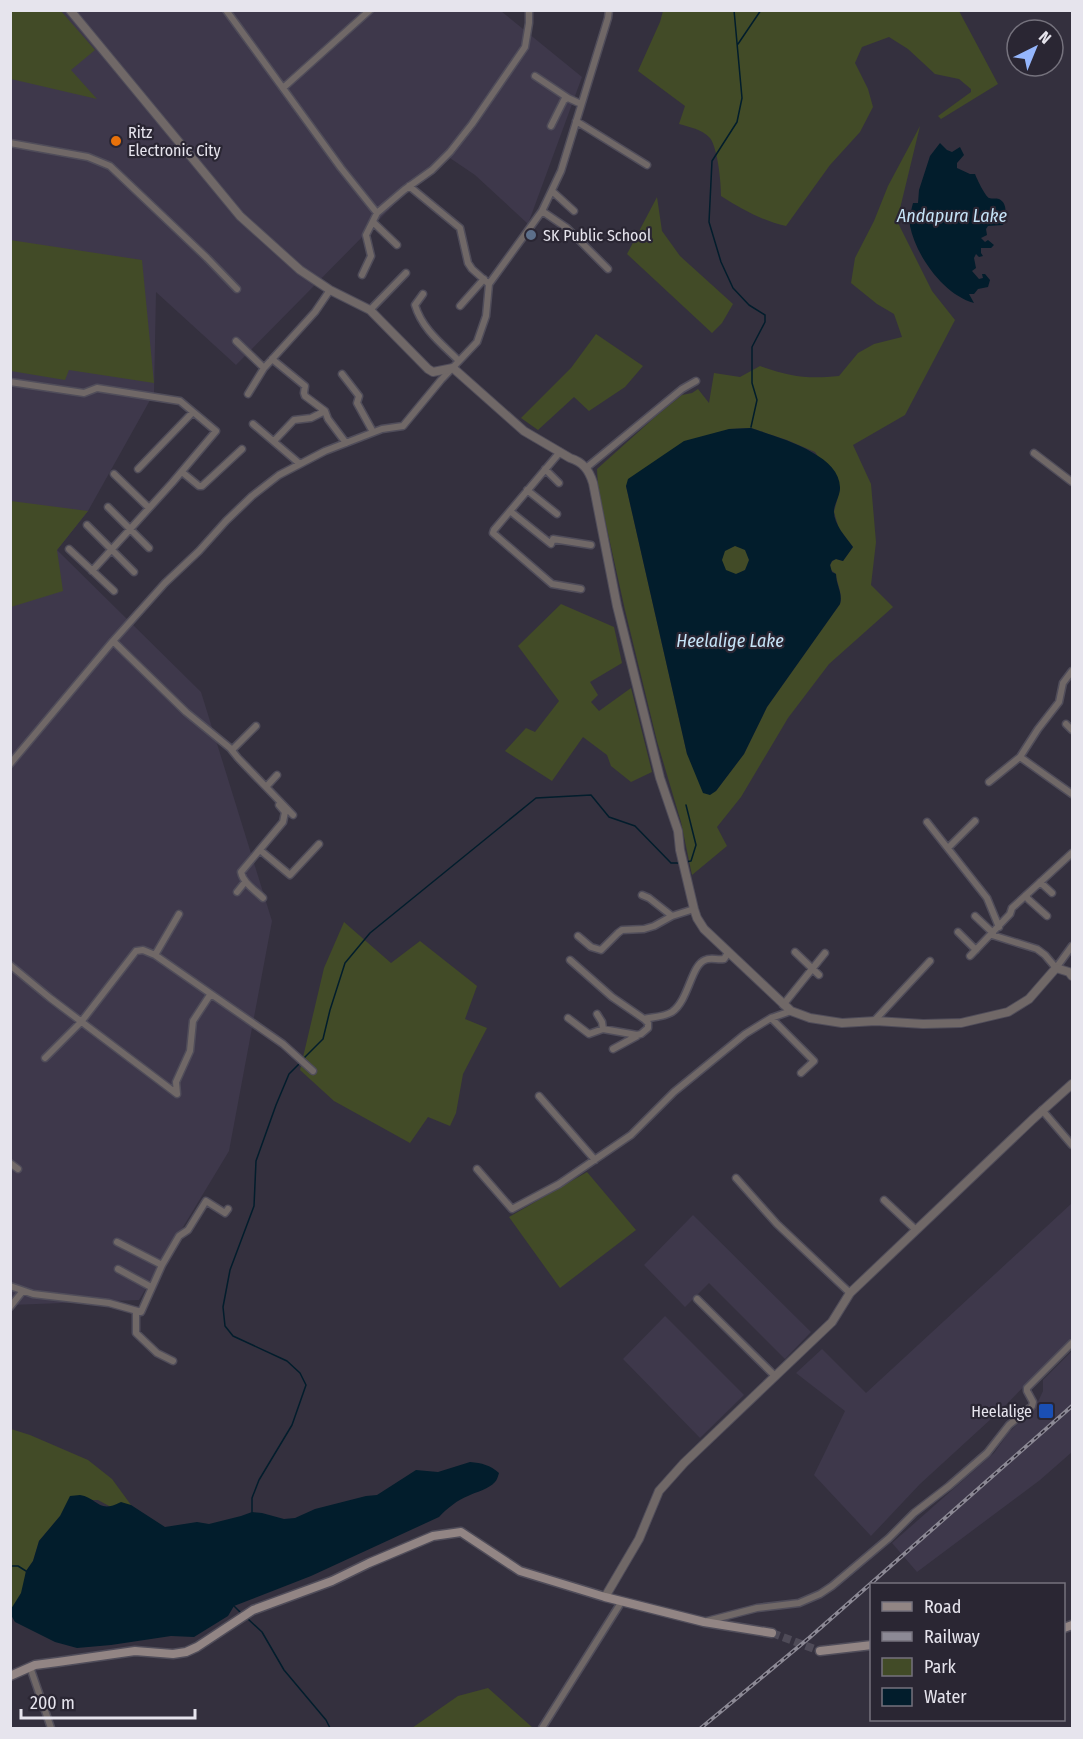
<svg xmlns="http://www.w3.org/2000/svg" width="1083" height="1739" font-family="'Fira Sans Condensed',sans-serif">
	<rect width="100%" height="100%" fill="#34303e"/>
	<!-- built -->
	<path fill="#3e384b" d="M10,11H501L582,77L528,224L475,175L444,154L236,365L156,292L154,393L88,511L57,550L201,692L272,921L229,1151L139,1300L11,1305Z
		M1072,1203V1337L1003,1408L920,1484L871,1536L814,1475L845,1411L796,1373L822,1349L866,1393Z
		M693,1215L811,1332L785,1359L709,1283L685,1307L644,1265Z
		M665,1316L744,1395L700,1438L623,1359Z
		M1072,1351V1452L1040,1480L917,1572L892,1543L994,1453L1009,1432L1035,1408L1043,1391V1380Z"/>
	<!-- green -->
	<path fill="#424b27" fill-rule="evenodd" d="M11,10L61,11L95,50L71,70L97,99L11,79Z
		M959,11L998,84L941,119L938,116L971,92V89L959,79L935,74L908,49L889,37L862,47L855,63L868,89L873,107L860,132L830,165L786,226C763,221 741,209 721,196C721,182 718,149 710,138C702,129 689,127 679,124L685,106L638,71L660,22L663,11Z
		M920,126L897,221L932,291L955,320L905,415L853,445L871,484L876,542L871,585L893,607L829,664L788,718L741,797L717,827L727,846L692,875L681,822L657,741L625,610L598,488L597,469L655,417L682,395L692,393L698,389L709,403L714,373L740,377L760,366C790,377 808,379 839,376L858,353L874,344L902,337L894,314L877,304L851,283L855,258L874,221L888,186ZM751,428L787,440L815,452L840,489L834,512L839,529L853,547L843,561L836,559C831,561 829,565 831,570L836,574C837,585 843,593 840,604L767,707L744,754L716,791L687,754L626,486L729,429Z
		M657,197L662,231L680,256L733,304L722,323L712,333L627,254Z
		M10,240L142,260L154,383L69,370L65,380L11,371Z
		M596,334L643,366L625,387L589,411L574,397L538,430L521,418L571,368Z
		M11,501L88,511L57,550L63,591L11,607Z
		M721 560a14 14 0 1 1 28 0a14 14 0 1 1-28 0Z
		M561,604L614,627L622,663L590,682L598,695L591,702L599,711L631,688L652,772L631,782L611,766L607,755L583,737L552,781L505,751L526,728L535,732L559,701L518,646Z
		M344,922L391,963L420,941L477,986L465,1019L487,1028L463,1074L456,1113L450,1126L428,1117L410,1143L334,1101L300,1070L324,968Z
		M587,1172L636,1230L560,1288L509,1217Z
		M11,1429L30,1435L88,1460L112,1479L131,1505L111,1507L98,1500H91L60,1516L39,1541L33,1561L26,1571L24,1594L11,1609Z
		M488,1688L533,1728H412L458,1696Z"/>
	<!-- water -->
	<path fill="#021d2c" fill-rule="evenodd" d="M940,143L947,150L952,152L960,147L964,155L957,163V168L970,174H975C977,179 985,196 989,198C992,199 996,198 999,199C1009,204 1005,217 1003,225L988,226L986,229L987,235L981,238L985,242L988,240L994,245L991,248H981V253L983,256L979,257L976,254L974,258L976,268L972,271L979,279L983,278L982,274H985L990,280L988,287L978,289L974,294H969L974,303C944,295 916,256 910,226C909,218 911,211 913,203H918L919,190L930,156Z
		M751,428C777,437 841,454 840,488C840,495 835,503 834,510C833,524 846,537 853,547L843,561L836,559L832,561L830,565L832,572L836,574C836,585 843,593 840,604L767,707L744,754L716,791L710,795L703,793L687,754L626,486L628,479L684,441L729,429ZM735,546L745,550L749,560L745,570L736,574L726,570L722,560L725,551Z
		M470,1462C482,1463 490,1465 499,1473C498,1476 497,1480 495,1482C489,1489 476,1492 468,1496C459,1499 446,1509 439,1517L311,1576L234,1606L228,1616L194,1637L171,1636L111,1645L77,1648L55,1642L15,1622L11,1615V1609L21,1593L26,1571L33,1561L39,1541L60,1516L70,1496C73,1496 77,1495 80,1495C98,1498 98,1514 121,1502L131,1505L165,1527L197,1522L209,1524L241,1516L252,1512L262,1513L284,1519L295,1518L315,1509L366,1496L377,1495L416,1470L438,1472Z"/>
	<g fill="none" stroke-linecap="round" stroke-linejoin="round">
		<!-- stream -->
		<path stroke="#021d2c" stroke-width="1.5" d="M734,10L742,98L737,122L712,161L709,222L721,262L733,288L749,305L765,315V322L752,347V383L757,400L751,427
			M738,44L761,10
			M685,862L691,861L696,845L686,805
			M303,1059L323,1039L330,1010L345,963L370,933L536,798L591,795L609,817L635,826L671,863H680
			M252,1512V1498L259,1480L292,1425L306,1385L300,1373L287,1361L233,1336L225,1326L223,1307L230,1270L254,1206L256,1161L276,1105L289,1074L300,1063
			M10,1566H18L26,1571
			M234,1606L242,1614
			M248,1619L262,1632L284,1670L326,1720L330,1728"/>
		<!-- secondary-tunnel -->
		<path stroke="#4f4b58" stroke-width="8" stroke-dasharray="8 4" stroke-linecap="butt" d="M772,1633L820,1651"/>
		<defs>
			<path id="minor" d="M226,10L341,168L377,213
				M535,76L568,98
				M283,88L370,10
				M576,121L647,165
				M551,126L564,100L568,98L581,104
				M10,143L88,157L110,166L207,258L237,289
				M409,186L460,228L468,263L472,269L489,284
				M552,191L574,211
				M542,211L567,228L608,269
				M373,222L397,245
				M362,275L371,256L366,235L377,213L404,190L432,170L450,152L472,124L525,47L529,23V10
				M423,294L415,305C422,329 442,344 459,361
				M460,306L484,279
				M370,310L406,273
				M236,341L264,368
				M272,359L305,386L304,393L305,396L325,411L328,419L346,443
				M342,374L359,396L357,403L373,432
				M10,382L84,393L97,388L180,401L216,431L172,483L92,571
				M248,394L264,368L315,312L330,290
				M253,424L300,464
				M274,441L294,420L311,418L325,411
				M560,452L494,530L493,533L552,584L581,589
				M1034,453L1072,482
				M586,468L682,389L696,381
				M138,469L193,412
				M545,469L559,483
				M182,472L199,486H202L242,449
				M114,474L149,508
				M527,490L557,514
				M108,507L149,548
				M510,511L551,544L553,539L591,545
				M87,525L134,572
				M69,549L114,591
				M113,641L186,712L230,748L238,758L293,815
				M1066,724L1072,730
				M232,750L256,726
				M1020,757L1038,729L1059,702L1063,683L1072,671
				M10,764L113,641L165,583L199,551L226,521L252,496L279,475L325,451L382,429L403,426L441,380L477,342L486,316L489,284L542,211L561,171L608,18L609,10
				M989,782L1020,757L1072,794
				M266,787L277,775
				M927,822L987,898L999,927
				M948,848L975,821
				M260,850L290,875L319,844
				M1040,882L1052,893
				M237,892L245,882
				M642,895L649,898L672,916
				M1026,895L1028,899L1047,916
				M263,898C255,890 243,883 241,872L283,822L285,812L279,805
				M975,916L993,933
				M958,932L976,950
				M992,935L1037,949L1045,955L1056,968L1072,946
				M578,936L591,947L601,950L618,933L622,930L644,929L654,926L672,916L694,909
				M795,952L819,975
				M155,955L179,914
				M970,956L1010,914L1012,908L1072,853
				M570,960L612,997L644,1019C653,1017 664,1017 672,1012C689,1000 691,965 705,960C710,957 717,960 724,959L728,953
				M10,965L50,998L177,1094
				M783,1005L825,953
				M597,1014L602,1022L603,1029
				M568,1018L589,1034L603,1029L637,1035L641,1034L648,1028V1023L644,1019
				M771,1018L814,1061L801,1073
				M874,1021L930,961
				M613,1049L637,1036
				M45,1058L81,1022L136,951L143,950L155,955L283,1044L313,1071
				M177,1094L176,1082L190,1051L193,1021L210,995
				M539,1096L595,1160
				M1042,1110L1072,1145
				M10,1163L18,1169
				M477,1169L512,1209L559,1184L631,1135L674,1092L745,1034L771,1018L791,1011
				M736,1178L777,1224L850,1293
				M884,1200L916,1230
				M162,1265L179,1236L188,1230L206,1201L225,1213L228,1209
				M118,1269L151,1287
				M10,1286L33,1294L109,1303L141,1312L162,1265L117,1242
				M697,1299L775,1376
				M10,1307L22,1292
				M136,1311V1333L157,1353L173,1361
				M707,1621L757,1608L799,1603L820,1594L832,1586L889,1538L914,1513L949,1486L987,1453L1009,1425L1032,1406L1033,1402L1027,1391V1388L1072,1343
				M30,1667L51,1728
				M542,1728L622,1601"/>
			<path id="tertiary" d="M70,10L240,216L300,270L330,290L370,310L428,369L433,372L453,368L524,431L570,458C583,462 589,470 593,483L617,606L660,778L678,831L680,850L694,909L697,918L704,929L791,1011L810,1018L842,1023L876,1021L923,1024L961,1023L1008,1012L1029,999L1056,968L1069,972L1072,976
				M605,1597L639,1539L659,1491L684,1463L832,1322L850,1293L1033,1119L1072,1084"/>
			<path id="secondary" d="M1064,1628L1072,1625
				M820,1651L872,1645
				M10,1676L35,1665L58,1662L135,1651L173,1654L186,1652L197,1647L253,1610L332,1581L369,1563L433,1536L461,1532L520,1571L605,1597L704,1622L772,1633"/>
		</defs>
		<!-- minor casing -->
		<use href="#minor" stroke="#504d5a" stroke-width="9"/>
		<!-- tertiary casing -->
		<use href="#tertiary" stroke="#504d5a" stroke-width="10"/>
		<!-- secondary casing -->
		<use href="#secondary" stroke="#504d5a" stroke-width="11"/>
		<!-- minor -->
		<use href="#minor" stroke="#706867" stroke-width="6"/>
		<!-- tertiary -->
		<use href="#tertiary" stroke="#706867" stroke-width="8"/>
		<!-- secondary -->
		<use href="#secondary" stroke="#928584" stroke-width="8"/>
		<defs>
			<path id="rail" d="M701,1728L809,1638L1072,1406"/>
		</defs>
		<!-- rail casing -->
		<use href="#rail" stroke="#8c8995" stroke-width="4"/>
		<!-- rail -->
		<use href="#rail" stroke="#2a2633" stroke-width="1.5" stroke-dasharray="4.5" stroke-linecap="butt"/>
	</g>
	<!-- markers -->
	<circle fill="#e8710a" stroke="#2a2633" stroke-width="2" cx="116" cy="141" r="6"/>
	<circle fill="#5c6f8a" stroke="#2a2633" stroke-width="2" cx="531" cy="235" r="6"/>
	<rect fill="#1a4fb4" stroke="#2a2633" stroke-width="2" x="1038" y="1403" width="16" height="16" rx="3"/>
	<g text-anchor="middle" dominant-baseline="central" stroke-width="4.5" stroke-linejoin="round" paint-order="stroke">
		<!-- poi labels -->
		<g font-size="16" fill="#e6e4ed" stroke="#2a2633" text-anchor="start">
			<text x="128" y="132">Ritz<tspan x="128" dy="18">Electronic City</tspan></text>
			<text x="543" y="235">SK Public School</text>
			<text x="1032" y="1411" text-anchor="end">Heelalige</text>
		</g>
		<!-- water labels -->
		<g font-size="18" font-style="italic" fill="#c5e3f7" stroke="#2a2633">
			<text x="952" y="216">Andapura Lake</text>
			<text x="730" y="641">Heelalige Lake</text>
		</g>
	</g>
	<!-- border -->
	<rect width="1083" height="1739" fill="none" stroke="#e6e4ed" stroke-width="24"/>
	<!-- legend -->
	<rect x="870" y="1583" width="195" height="138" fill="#2a2633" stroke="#75727d" stroke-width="1.5"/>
	<rect x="882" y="1602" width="30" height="9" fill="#928584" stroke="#75727d" stroke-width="1.5"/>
	<text x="924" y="1613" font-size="18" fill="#e6e4ed">Road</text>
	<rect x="882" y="1632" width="30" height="9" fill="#8c8995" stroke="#75727d" stroke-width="1.5"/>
	<text x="924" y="1643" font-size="18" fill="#e6e4ed">Railway</text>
	<rect x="882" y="1658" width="30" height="18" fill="#424b27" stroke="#75727d" stroke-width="1.5"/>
	<text x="924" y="1673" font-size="18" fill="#e6e4ed">Park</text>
	<rect x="882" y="1688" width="30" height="18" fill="#021d2c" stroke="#75727d" stroke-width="1.5"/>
	<text x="924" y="1703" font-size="18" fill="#e6e4ed">Water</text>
	<!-- north arrow -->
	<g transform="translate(1035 48) rotate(43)"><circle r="28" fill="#2a2633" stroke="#75727d" stroke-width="1.5"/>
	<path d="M0-4.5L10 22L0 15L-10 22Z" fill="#95b6fd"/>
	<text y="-9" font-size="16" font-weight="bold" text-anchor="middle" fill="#e6e4ed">N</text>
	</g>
	<!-- scale -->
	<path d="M21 1709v9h174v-9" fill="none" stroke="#e6e4ed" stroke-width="3"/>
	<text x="30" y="1709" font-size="18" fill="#e6e4ed" stroke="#2a2633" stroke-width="4.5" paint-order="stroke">200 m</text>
</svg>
